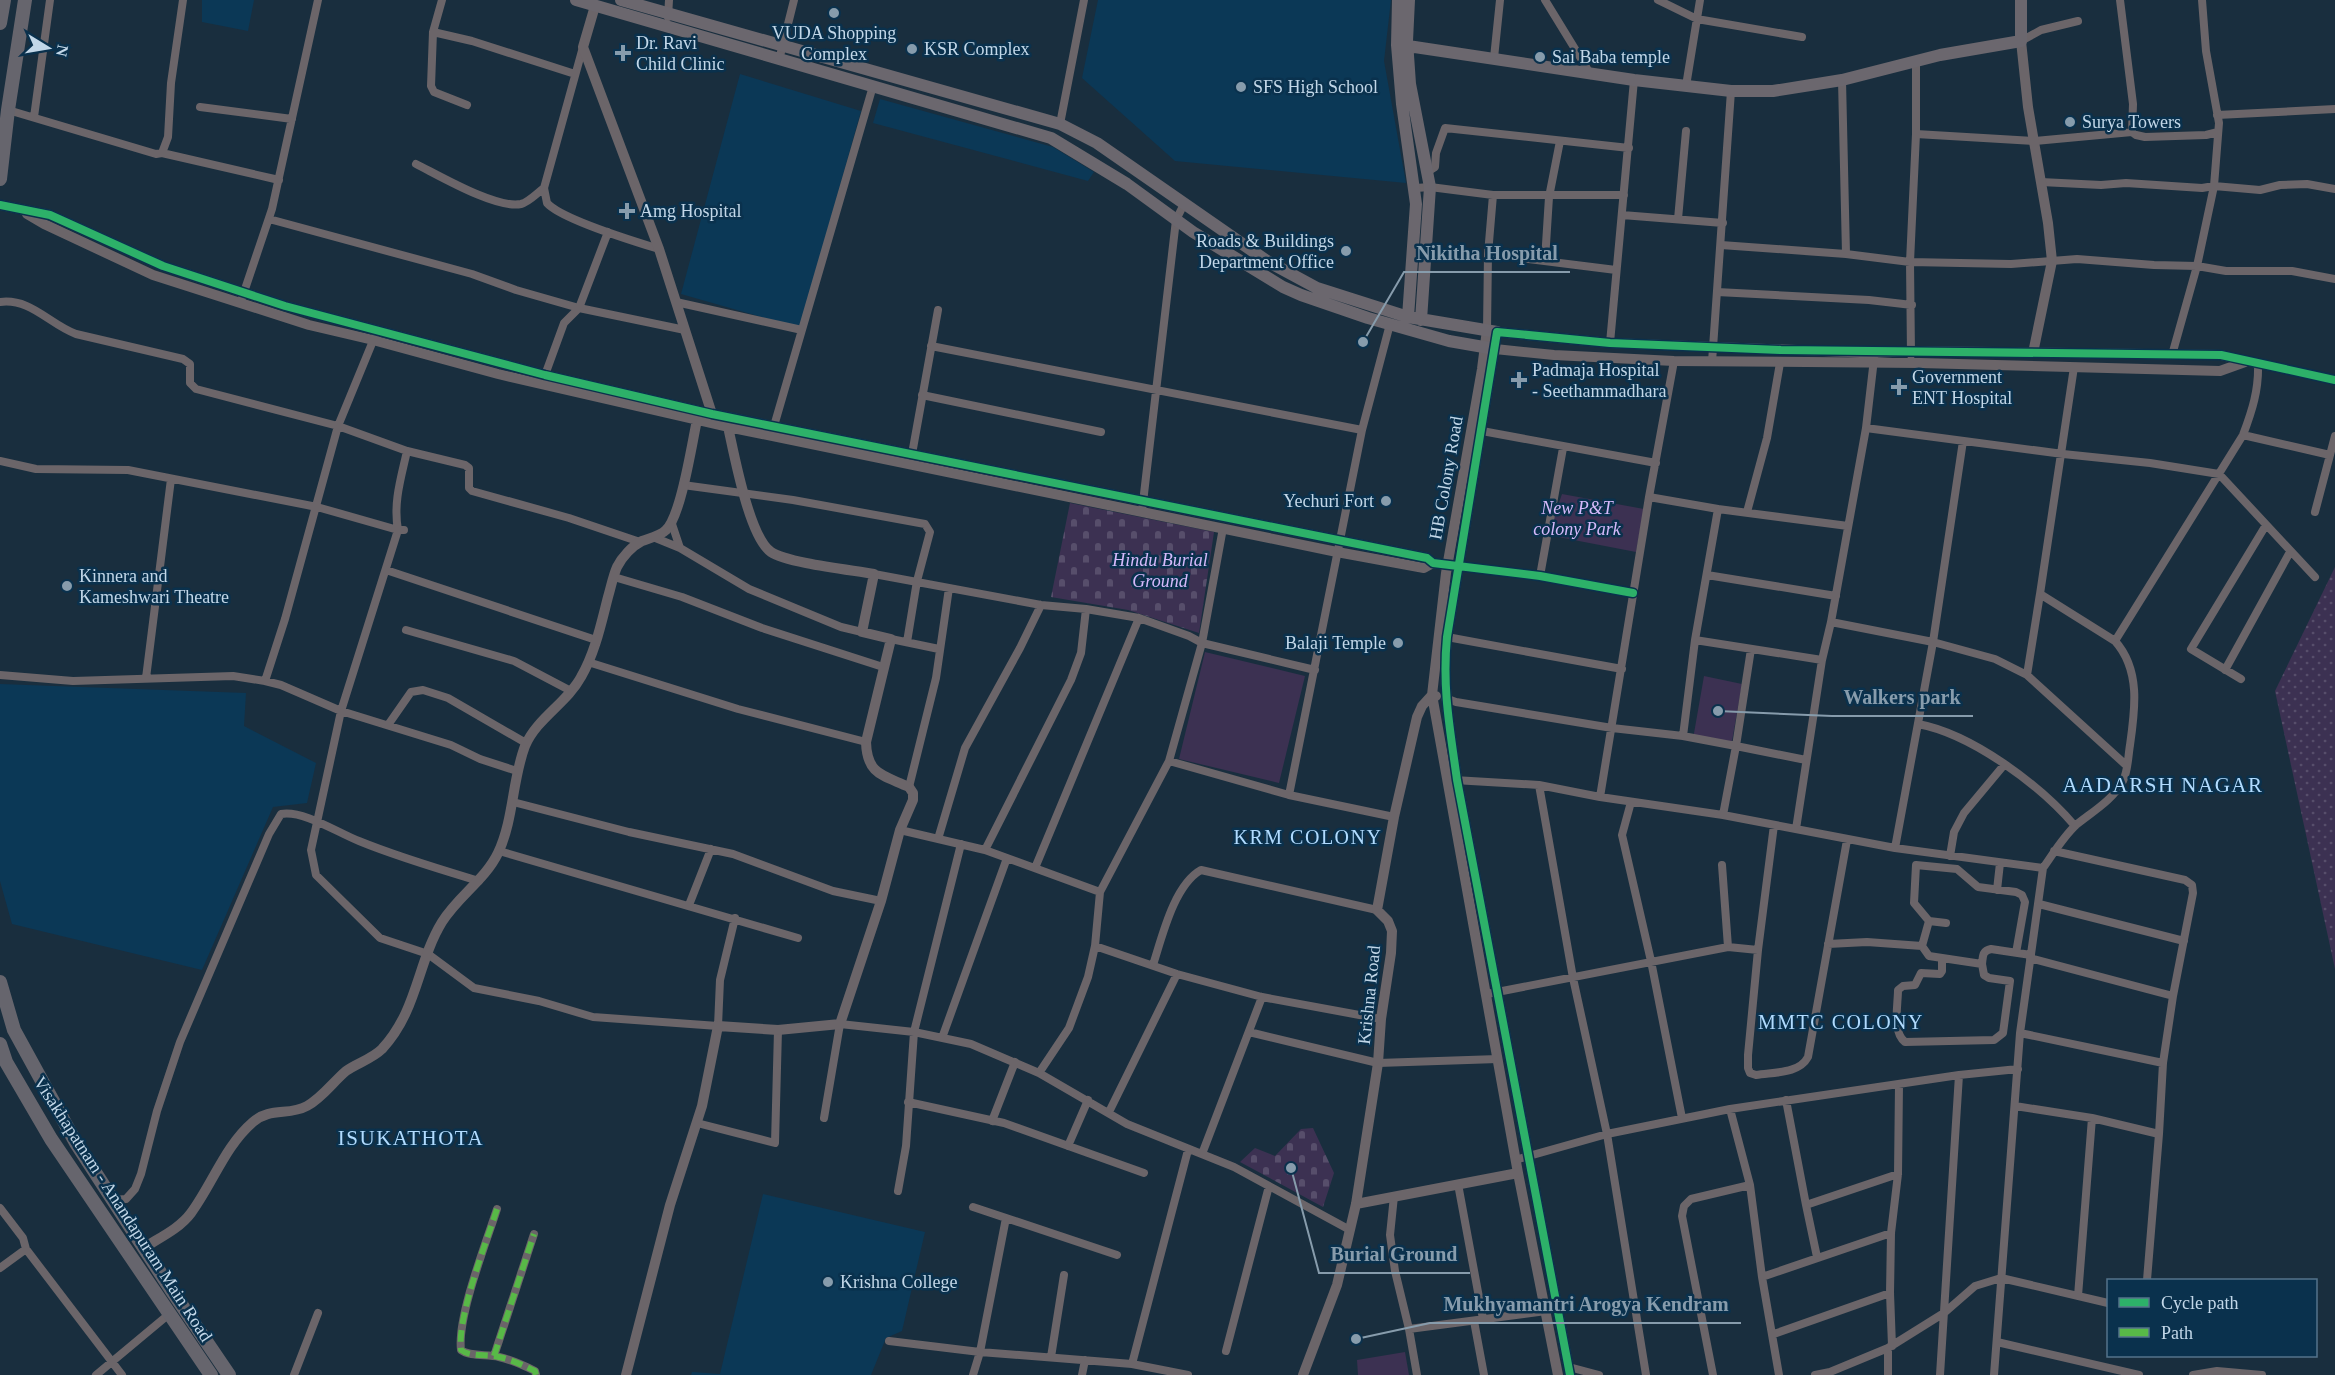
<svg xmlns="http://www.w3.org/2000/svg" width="2335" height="1375" font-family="'Times New Roman',serif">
	<defs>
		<pattern id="grass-dots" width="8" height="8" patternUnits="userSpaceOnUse" patternTransform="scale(1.5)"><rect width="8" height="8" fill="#3c3152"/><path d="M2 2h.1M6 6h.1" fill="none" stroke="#574e6b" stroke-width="1.8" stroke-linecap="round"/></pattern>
		<pattern id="cemetery-stones" width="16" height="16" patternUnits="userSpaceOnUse" patternTransform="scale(1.5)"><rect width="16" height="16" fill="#3c3152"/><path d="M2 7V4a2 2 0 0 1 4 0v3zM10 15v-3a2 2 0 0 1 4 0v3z" fill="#574e6b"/></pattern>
	</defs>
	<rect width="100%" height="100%" fill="#192e3e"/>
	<!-- built -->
	<path fill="#0b3856" d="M202,0H254L248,31L202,22Z
		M1098,0H1391L1384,61L1406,183L1175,161L1082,78Z
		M740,74L861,111L800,328L681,294Z
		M880,99L1053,147L1094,172L1088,181L873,123Z
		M0,684L246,693L244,726L316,763L307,803L273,807L202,970L12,924L0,881Z
		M763,1194L925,1232L902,1331L886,1338L871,1375H691L692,1372L720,1374Z"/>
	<!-- grass -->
	<path fill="url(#grass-dots)" d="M2335,567V969L2275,691Z"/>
	<!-- cemetery -->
	<path fill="url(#cemetery-stones)" d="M1070,503L1214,532L1199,633L1128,610L1051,597Z
		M1313,1128L1334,1173L1323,1207L1240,1162L1255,1148L1275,1156L1301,1129Z"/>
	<!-- park -->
	<path fill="#3c3152" d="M1562,494L1644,509L1636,552L1553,536L1554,517Z
		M1205,652L1305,676L1279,783L1179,759Z
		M1704,676L1742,684L1731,747L1693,739Z
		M1405,1352L1409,1375H1358L1357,1360Z"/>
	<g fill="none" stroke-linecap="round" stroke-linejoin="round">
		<!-- minor -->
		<path stroke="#6b6569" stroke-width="8" d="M442,0L433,32L431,86L434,92L467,105
			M1545,0L1591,75
			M1658,0L1697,19L1802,37
			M2120,0L2133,104L2132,132L2136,135L2145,137L2206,135L2218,132
			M668,17L669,0
			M433,32L472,41L575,74
			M2021,41L2041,30L2078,21
			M583,47L544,188L547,203C561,219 636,242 659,249
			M1494,58L1500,0
			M779,60L794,0
			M1842,80L1846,254
			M1686,86L1700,0
			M200,107L292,119
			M8,110L156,154L162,153L168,137L171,83L183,0
			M2217,115L2335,109
			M34,117L50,0
			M1060,124L1084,0
			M1916,134L2035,141L2132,132
			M162,153L279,180
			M416,164C440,176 496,209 521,204C529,202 537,193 544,188
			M1427,172L1435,167L1436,153L1445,128L1629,148
			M2041,182L2101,185L2126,183L2202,188L2214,186L2260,190L2280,185L2307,184L2335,189
			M1416,188L1430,187L1493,195H1624
			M1622,215L1723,223
			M269,219L472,274L516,290L579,308L685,330
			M1678,219L1686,131
			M1721,245L1846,254L1910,262L2011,264L2077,259L2154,265L2197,266L2226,271H2292L2335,279
			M1488,254L1616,270
			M1545,260L1549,197L1560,141
			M1717,292L1869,300L1912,305
			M242,298L272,209L318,0
			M0,302C31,298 49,324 76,334L183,359L190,364V383L196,389L338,426L407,451L465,465L469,468V488L472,491L569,518L640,542
			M676,302L802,330
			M1487,330L1488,254L1493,195
			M1610,343L1634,80
			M931,346L1362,430
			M1911,355L1910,262L1916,134V61
			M2172,355L2197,266L2214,186L2219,123L2206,51L2202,0
			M1712,362L1731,91
			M2253,363L2335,380
			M2074,367L2040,594L2115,641
			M545,375L564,323L579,308L608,232
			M922,395L1101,432
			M774,426L873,86
			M1866,428L2063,454L2150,463L2219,474L2315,577
			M1482,431L1656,463
			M2243,435L2330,455
			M1963,441L1933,642L1995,659L2027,675
			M912,454L938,310
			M0,461L36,469L128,470L317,507L398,530L341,711L311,850L316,875L380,938L428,954L474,988L539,1001L593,1017L718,1026L720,980L735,918
			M683,485L793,500L925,524L930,532L917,581L907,642
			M1649,497L1718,509L1848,526
			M1142,511L1176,220L1184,204
			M1747,512L1767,438L1780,363
			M2315,512L2335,436
			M672,524L680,548
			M1223,528L1202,643L1169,761L1289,795L1362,430L1390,324
			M404,530H398C393,503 401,478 407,451
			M653,537L680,548L749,589L841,627L862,632
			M1460,567L1540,576L1633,593
			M386,570L596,640
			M874,574L1041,605L1086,609L1139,618L1189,636L1202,643L1315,670
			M1707,575L1836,596
			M1540,576L1563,448
			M614,577L682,597L762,628L883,667
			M2040,594L2027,675L2127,766
			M1831,622L1933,642L1895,848
			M406,630L514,661L571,691
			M1447,637L1622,669
			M891,639L939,649
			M1695,640L1822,660
			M1751,649L1736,746L1806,760
			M588,662L738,709L866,742
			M2225,670L2290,552
			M0,675L73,681L233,676L265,681L281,685L341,711L451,745L480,759L517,771
			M146,678L171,479
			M2241,679L2191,649L2266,525
			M265,681L285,619L338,426L375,336
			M1445,698L1456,702L1612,728L1683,736L1736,746L1723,815
			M1918,724C1972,734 2040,785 2075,826
			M388,725L411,692L423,690L448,698L526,743
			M1683,736L1695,640L1718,509
			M1454,780L1539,785L1600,797L1723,815L1895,848L2043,868C2053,854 2063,837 2076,825C2092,812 2113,800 2123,781C2128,771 2128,757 2130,745C2135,710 2141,670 2115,641L2243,435C2252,411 2259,390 2258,363
			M1539,785L1573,978L1607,1134L1646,1375
			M909,787L936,678L949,588
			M1289,795L1394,817
			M1600,797L1649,497L1674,361
			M513,802L629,832L733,854L833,891L881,901
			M1631,802L1622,835L1651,961L1682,1118
			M1774,825L1758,950L1748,1055V1068L1750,1073L1756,1075C1774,1072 1799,1074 1808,1057L1847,840
			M1796,829L1822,660L1831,622L1866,428L1874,359
			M900,830L985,850L1100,892
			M938,839L965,748L1020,648L1041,605
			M985,850L1071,680L1081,653L1086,609
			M499,851L798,938
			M2054,851L2185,880L2192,885L2193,893L2173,996L2163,1063L2159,1134
			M1950,856L1954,832L1964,813L2004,765
			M1035,868L1139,618
			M1997,890L2000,863
			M2039,904L2184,941
			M689,905L711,849
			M1929,921L1914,903L1916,865L1957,869L1978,887L2016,892L2022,895L2025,902L2016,953
			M1946,923L1929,921L1922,946L1929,956L1982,964C1983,956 1982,951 1991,949L2031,955
			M1828,944L1867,942L1922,946
			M1095,946L1177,974L1262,997L1381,1019
			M1728,947L1758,950
			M1942,958V971L1940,974L1921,973L1915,985L1903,986L1898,990C1898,1005 1892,1032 1905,1042L1994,1040L2003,1033L2010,981L1989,978L1984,975L1982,964
			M2030,958L2173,996
			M1153,965C1162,937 1174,885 1201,870L1377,910
			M1487,994L1728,947L1722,865
			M1249,1032L1378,1063L1498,1059
			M2020,1033L2163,1063
			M942,1038L1007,858
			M1039,1073L1069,1028L1088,977L1095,946L1100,892L1169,761
			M1786,1100L1806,1205
			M908,1102L1004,1123L1144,1173
			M2015,1106L2092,1118L2159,1134L2147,1280
			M1730,1109L1750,1185L1762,1277L1779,1375
			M1109,1112L1177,974
			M824,1118L840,1024L914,1032L971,1044L1039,1073L1127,1124L1234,1167L1350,1230
			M992,1121L1015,1062
			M697,1123L775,1143L778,1030
			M1068,1146L1088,1100
			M1202,1154L1262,997
			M1515,1160L1607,1134L1730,1109L1959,1075L2018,1069
			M1458,1184L1483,1319
			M898,1191L906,1146L914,1032L961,844
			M1394,1196L1390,1235L1395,1271L1409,1329L1417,1375
			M113,1200L126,1199L135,1189L141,1174L157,1111L180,1042L269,834L281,814C304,810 338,833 359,841C398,857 439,869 479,881
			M973,1207L1117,1255
			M0,1208L23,1238L26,1249L122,1375
			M497,1209C486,1243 457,1317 461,1350C470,1357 487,1354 499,1357C512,1360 523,1365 535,1371L536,1375
			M1817,1257L1806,1205L1898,1174
			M0,1268L26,1249
			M1762,1277L1891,1233
			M2078,1296L2092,1118
			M1474,1321L1484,1375
			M1409,1329L1546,1311
			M1774,1334L1890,1293
			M889,1341L980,1352L1006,1218
			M1997,1342L2139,1375
			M1892,1346L1890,1293L1891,1233L1898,1174L1899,1085
			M1226,1351L1269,1186
			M494,1356L534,1234
			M1051,1357L1064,1275
			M1132,1364L1188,1150
			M1569,1367L1599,1375
			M96,1375L168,1315
			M294,1375L318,1313
			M973,1375L980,1352L1132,1364L1188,1375
			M1082,1375L1085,1360
			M1713,1375L1682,1216L1684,1206L1691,1199L1750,1185
			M1815,1375L1830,1372L1888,1348L1944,1313L1975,1286L2001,1278L2108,1303
			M1888,1375V1348
			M1940,1375L1959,1075
			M1994,1375L2020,1033L2043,868
			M2193,1375L2217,1371L2262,1375"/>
		<!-- tertiary -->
		<path stroke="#6b6569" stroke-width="10" d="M595,6L583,47L659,249L712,414L728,427C734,453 749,537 771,552C787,563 852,570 874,574L862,632L891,639L866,742C867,775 883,775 909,787L913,793V800L900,830L881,901L840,1024L778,1030L718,1026L702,1106L670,1205L626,1375
			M2021,41L2028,107L2048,223L2052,261L2033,353
			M0,205L50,215L163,266L285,306L545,375L712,414L1427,558L1433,563L1460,567
			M27,214L44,224L153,275L309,325L373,340L498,374L728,427L1337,552L1424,568L1433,563
			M1487,330L1482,369L1446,573L1432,695L1518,1173L1558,1375
			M1495,349L1554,355L1674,361L1920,363L2220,371L2245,362
			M1356,1204L1518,1173
			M145,1247C161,1237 180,1228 191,1213C213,1183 225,1146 253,1122C270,1107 289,1116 307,1106C322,1098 333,1082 346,1071C357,1063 372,1059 382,1049C418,1010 417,963 442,922C458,896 485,880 498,853C514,819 512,780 525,746C537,718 567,703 581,677C595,653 601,624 608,597C611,587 613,576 617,567C622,557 632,546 642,541C650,538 660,536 666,530C681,516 692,443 697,420
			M1303,1375L1337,1285L1356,1204L1378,1063L1381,1019L1391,953L1392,931L1388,921L1377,910L1394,817L1417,717L1422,706L1432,695L1436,696
			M1570,1375L1457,780C1450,729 1442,688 1447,637L1497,332L1610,343L1874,353L1911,351L2221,355L2246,361"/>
		<!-- secondary -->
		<path stroke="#6b676e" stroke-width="12" d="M576,0L1051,138L1127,184L1193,232L1283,287L1301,295L1368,318L1449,341L1495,349
			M621,0L1060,124L1097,143L1267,261L1317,288L1408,317L1497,332
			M1398,0L1397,45L1402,104L1416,204L1408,317
			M1409,0L1407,41L1410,84L1430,187L1421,320
			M1408,46L1634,80L1731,91H1773L1842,80L1940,55L2021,41V0"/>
		<!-- primary -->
		<path stroke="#66656d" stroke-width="14" d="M0,23L4,0
			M0,179L8,110L25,0
			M0,982L14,1030L76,1143L172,1291L229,1375
			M0,1044L6,1062L51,1139L211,1375"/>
		<!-- quiet -->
		<path stroke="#58b947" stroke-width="6" stroke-dasharray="12 6" stroke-linecap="butt" d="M497,1209C486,1243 457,1317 461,1350C470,1357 487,1354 499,1357C512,1360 523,1365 535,1371L536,1375
			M494,1356L534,1234"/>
		<defs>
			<path id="cycleway" d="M0,205L50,215L163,266L285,306L545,375L712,414L1427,558L1433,563L1540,576L1633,593
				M1570,1375L1457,780C1450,729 1442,688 1447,637L1497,332L1610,343L1781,350L2221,355L2335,380"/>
		</defs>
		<!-- cycleway casing -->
		<use href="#cycleway" stroke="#0a314d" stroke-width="11"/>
		<!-- cycleway -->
		<use href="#cycleway" stroke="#2db169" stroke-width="8"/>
	</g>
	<!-- markers -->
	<g fill="#879cac" stroke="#0a314d" stroke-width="2">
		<circle cx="834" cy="13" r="6"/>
		<circle cx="912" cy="49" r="6"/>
		<path d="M620 44h6v6h6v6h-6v6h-6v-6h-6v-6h6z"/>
		<circle cx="1540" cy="57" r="6"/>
		<circle cx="1241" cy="87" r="6"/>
		<circle cx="2070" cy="122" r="6"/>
		<path d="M624 202h6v6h6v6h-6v6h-6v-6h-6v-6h6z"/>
		<circle cx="1346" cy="251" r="6"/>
		<path d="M1516 371h6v6h6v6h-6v6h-6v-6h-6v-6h6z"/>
		<path d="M1896 378h6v6h6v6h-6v6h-6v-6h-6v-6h6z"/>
		<circle cx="1386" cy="501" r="6"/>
		<circle cx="67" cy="586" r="6"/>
		<circle cx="1398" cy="643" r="6"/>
		<circle cx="828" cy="1282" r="6"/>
	</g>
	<g text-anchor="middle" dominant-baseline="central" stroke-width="5" stroke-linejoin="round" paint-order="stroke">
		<!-- poi labels -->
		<g font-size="18" fill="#c2d7e8" stroke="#0a314d" text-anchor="start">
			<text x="834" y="33" text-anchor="middle">VUDA Shopping<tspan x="834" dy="21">Complex</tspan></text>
			<text x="636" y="43">Dr. Ravi<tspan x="636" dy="21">Child Clinic</tspan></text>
			<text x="924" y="49">KSR Complex</text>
			<text x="1552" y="57">Sai Baba temple</text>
			<text x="1253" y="87">SFS High School</text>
			<text x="2082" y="122">Surya Towers</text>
			<text x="640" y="211">Amg Hospital</text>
			<text x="1334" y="241" text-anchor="end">Roads &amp; Buildings<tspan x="1334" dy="21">Department Office</tspan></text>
			<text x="1532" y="370">Padmaja Hospital<tspan x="1532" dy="21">- Seethammadhara</tspan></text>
			<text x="1912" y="377">Government<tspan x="1912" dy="21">ENT Hospital</tspan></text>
			<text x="1374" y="501" text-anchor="end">Yechuri Fort</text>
			<text x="79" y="576">Kinnera and<tspan x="79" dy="21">Kameshwari Theatre</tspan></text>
			<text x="1386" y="643" text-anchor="end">Balaji Temple</text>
			<text x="840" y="1282">Krishna College</text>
		</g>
		<!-- street labels -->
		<g font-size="18" fill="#c2d7e8" stroke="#0a314d">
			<text transform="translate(1446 478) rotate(-80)">HB Colony Road</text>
			<text transform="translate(1369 995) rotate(-84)">Krishna Road</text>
			<text transform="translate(123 1209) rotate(57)">Visakhapatnam - Anandapuram Main Road</text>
		</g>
		<!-- park labels -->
		<g font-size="18" font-style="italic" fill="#d5b9fa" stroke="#0a314d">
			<text x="1577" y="508">New P&amp;T<tspan x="1577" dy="21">colony Park</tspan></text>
			<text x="1160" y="560">Hindu Burial<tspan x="1160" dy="21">Ground</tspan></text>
		</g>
		<!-- neighbourhood labels -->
		<g font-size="20" letter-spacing="1.5" fill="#b1dbfe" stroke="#0a314d">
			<text x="1308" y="837">KRM COLONY</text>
			<text x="1841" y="1022">MMTC COLONY</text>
		</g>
		<!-- quarter labels -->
		<g font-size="21" letter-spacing="1.5" fill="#b1dbfe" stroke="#0a314d">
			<text x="2163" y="785">AADARSH NAGAR</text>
			<text x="411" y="1138">ISUKATHOTA</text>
		</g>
	</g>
	<!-- callouts -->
	<path fill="none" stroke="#879cac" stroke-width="2" d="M1363 342L1404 272H1570M1718 711L1832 716H1973M1291 1168L1319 1273H1470M1356 1339L1430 1323H1741"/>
	<g fill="#879cac" stroke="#0a314d" stroke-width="2">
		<circle cx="1363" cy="342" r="6"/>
		<circle cx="1718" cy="711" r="6"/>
		<circle cx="1291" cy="1168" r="6"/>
		<circle cx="1356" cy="1339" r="6"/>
	</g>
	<g font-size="20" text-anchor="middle" font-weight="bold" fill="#879cac" stroke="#0a314d" stroke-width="5" stroke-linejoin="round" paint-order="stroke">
		<text x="1487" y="260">Nikitha Hospital</text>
		<text x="1902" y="704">Walkers park</text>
		<text x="1394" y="1261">Burial Ground</text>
		<text x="1586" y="1311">Mukhyamantri Arogya Kendram</text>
	</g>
	<!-- legend -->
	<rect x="2107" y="1279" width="210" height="78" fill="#0a314d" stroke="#54738b" stroke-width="1.5"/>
	<rect x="2119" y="1298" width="30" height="9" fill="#2db169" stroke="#54738b" stroke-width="1.5"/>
	<text x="2161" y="1309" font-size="18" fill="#c2d7e8">Cycle path</text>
	<rect x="2119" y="1328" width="30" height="9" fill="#58b947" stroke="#54738b" stroke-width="1.5"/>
	<text x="2161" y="1339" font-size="18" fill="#c2d7e8">Path</text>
	<!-- north arrow -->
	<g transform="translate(48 48) rotate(101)" stroke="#0a314d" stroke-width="4.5" paint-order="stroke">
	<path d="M0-4.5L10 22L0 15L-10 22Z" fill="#c2d7e8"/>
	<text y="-9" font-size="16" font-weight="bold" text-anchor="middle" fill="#c2d7e8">N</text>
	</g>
</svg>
